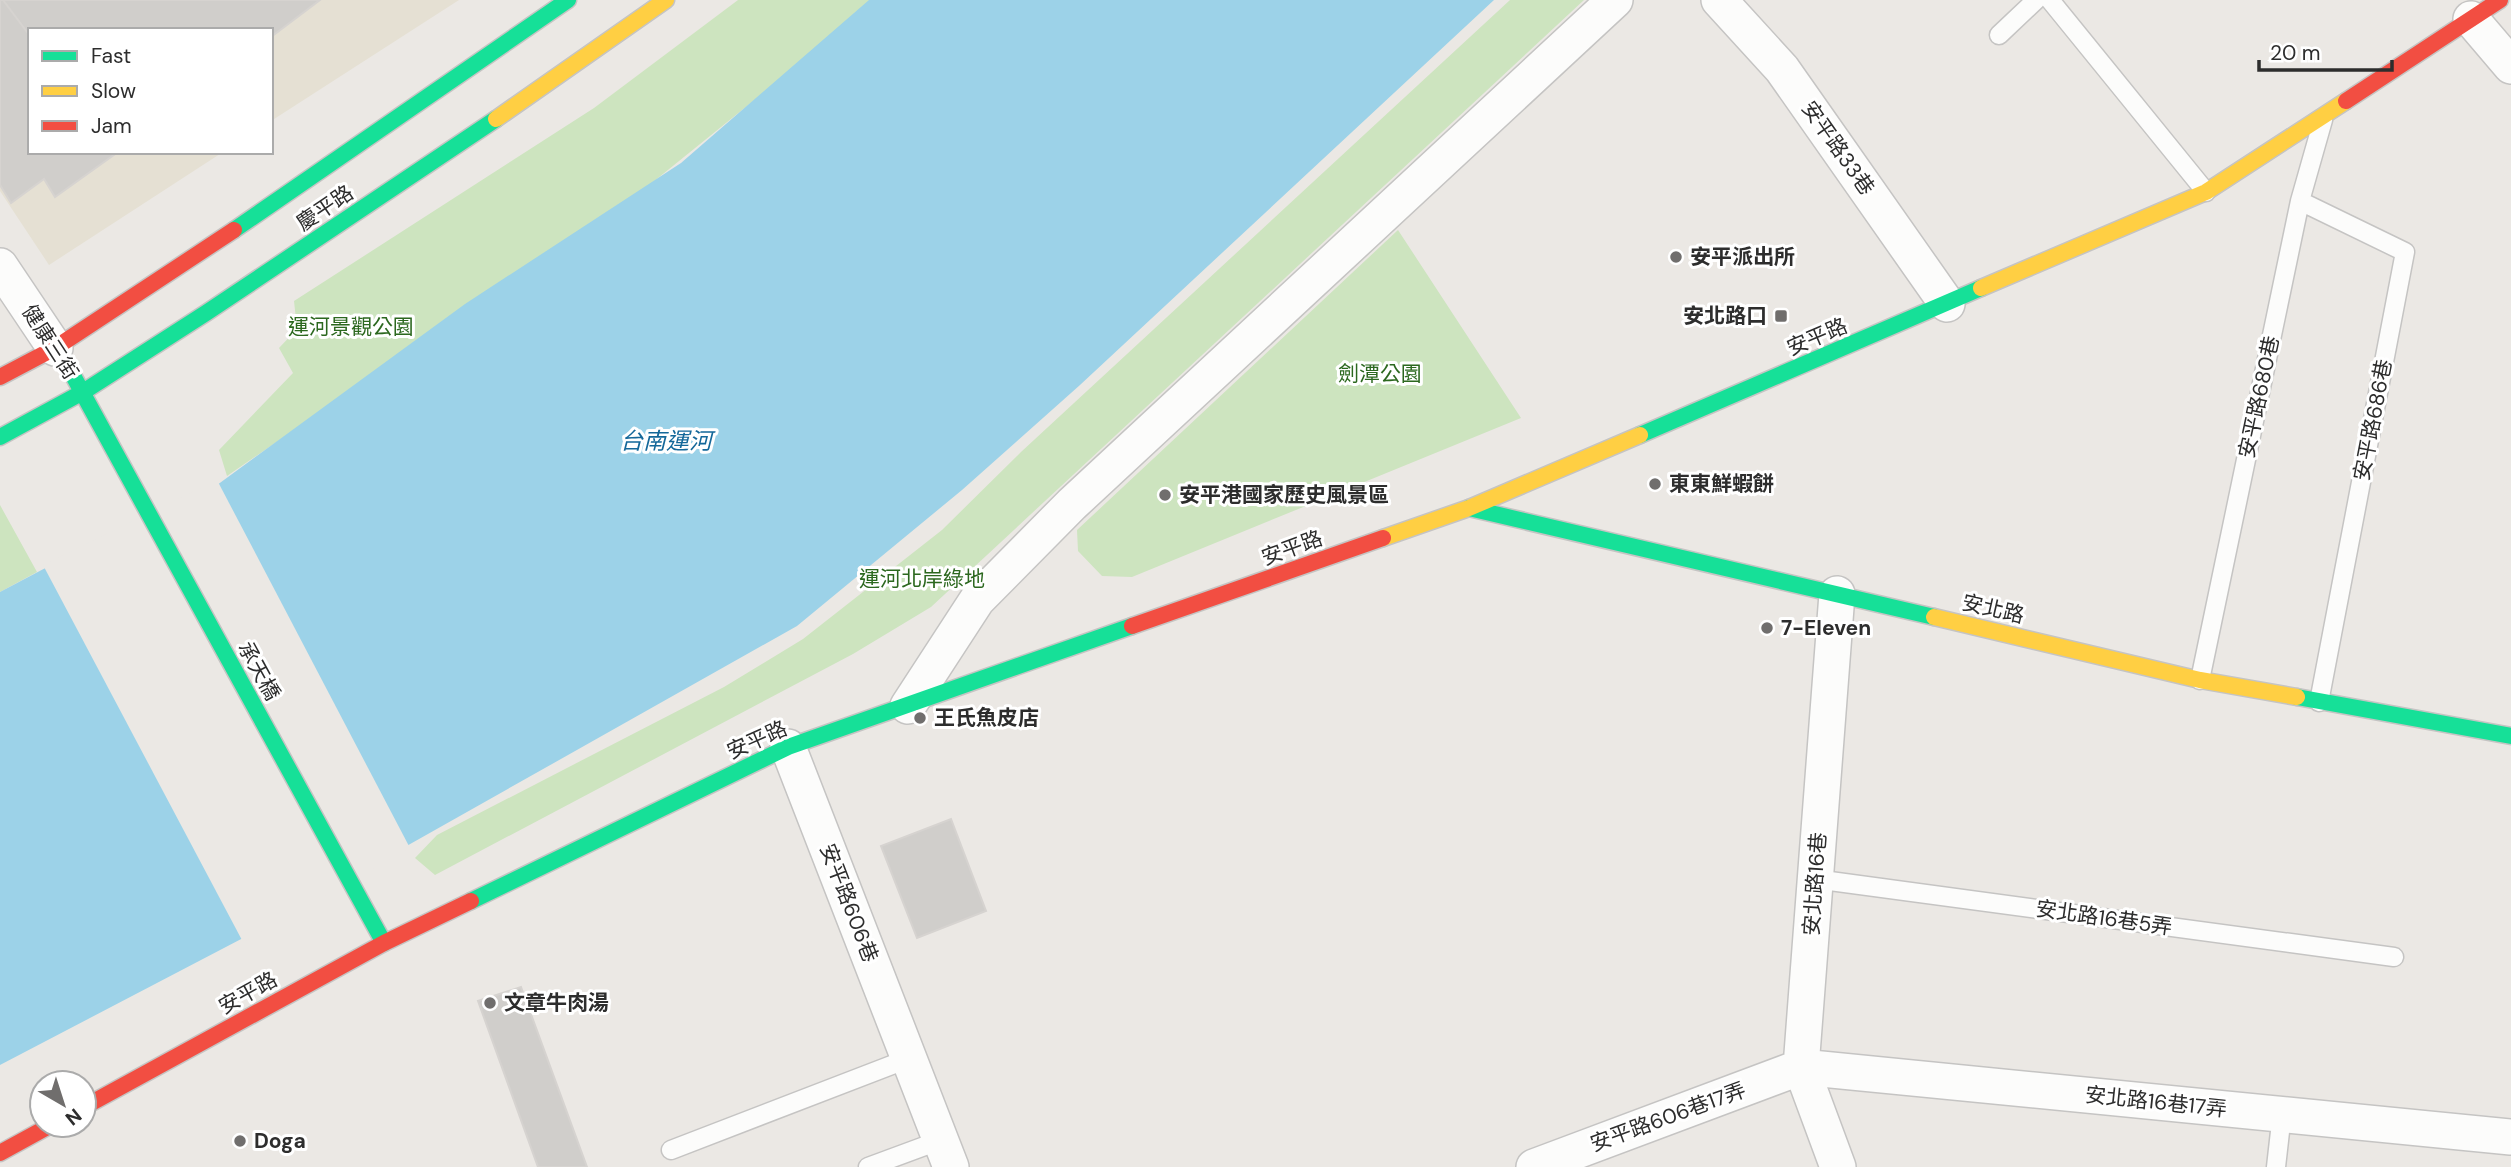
<svg xmlns="http://www.w3.org/2000/svg" width="2511" height="1167" font-family="'DM Sans','Noto Sans TC',sans-serif">
	<rect width="100%" height="100%" fill="#ebe8e4"/>
	<!-- education -->
	<path fill="#e5e0d3" d="M0,0H459L271,121V30H30V152H223L49,265L0,191Z"/>
	<!-- green -->
	<path fill="#cde4bf" d="M738,0H878L637,195L227,476L219,450L293,373L279,348L297,329L294,301L594,108Z
		M1510,0H1584L931,607L853,654L435,875L415,858L437,835L724,687L803,639L942,530L1021,452Z
		M1398,230L1521,418L1132,577L1102,576L1078,551L1077,530Z
		M0,505L37,572L0,592Z"/>
	<!-- water -->
	<path fill="#9cd2e8" d="M869,0H1494L1080,385L962,490L797,626L245,937L0,1065V592L87,546L213,488L465,304L681,163Z"/>
	<!-- pier -->
	<path fill="#ebe8e4" d="M217,480L410,848L243,942L43,565Z"/>
	<!-- building -->
	<path fill="#d0cecb" stroke="#d6d3d0" stroke-width="2" d="M0,0H3L30,36V152H118L55,197L44,179L11,203L0,185Z
		M3,0H320L271,37V30H30V36Z
		M951,819L986,911L917,938L881,846Z
		M521,987L587,1167H538L478,1001Z"/>
	<g fill="none" stroke-linecap="round" stroke-linejoin="round">
		<defs>
			<path id="lane" d="M2050,0L2206,192
				M1999,35L2036,0
				M2300,201L2405,252L2319,702
				M2200,680L2300,201L2323,120
				M1815,879L2394,957
				M671,1150L910,1058
				M868,1167L941,1140
				M2276,1167L2282,1114"/>
			<path id="street" d="M1719,0L1782,69L1947,304
				M2471,19L2511,66
				M0,266L55,348
				M1837,594L1801,1067L1838,1167
				M908,706L977,600L1072,504L1615,0
				M788,747L951,1167
				M1534,1167L1801,1067L2511,1137"/>
			<path id="fast" d="M234,230L568,0
				M70,370L384,943
				M1640,435L1981,288
				M0,437L83,392L206,313L496,119
				M1469,508L1934,617
				M2297,697L2511,736
				M471,901L788,747L1132,626"/>
			<path id="slow" d="M496,119L666,0
				M1981,288L2206,192L2346,101
				M1383,538L1469,508L1640,435
				M1934,617L2200,680L2297,697"/>
			<path id="jam" d="M2346,101L2500,0
				M0,377L55,348L234,230
				M1132,626L1383,538
				M84,1107L384,943L471,901
				M0,1153L51,1125"/>
		</defs>
		<!-- lane casing -->
		<use href="#lane" stroke="#c5c4c3" stroke-width="21"/>
		<!-- street casing -->
		<use href="#street" stroke="#c5c4c3" stroke-width="38"/>
		<!-- fast casing -->
		<use href="#fast" stroke="#c5c4c3" stroke-width="19"/>
		<!-- slow casing -->
		<use href="#slow" stroke="#c5c4c3" stroke-width="19"/>
		<!-- jam casing -->
		<use href="#jam" stroke="#c5c4c3" stroke-width="19"/>
		<!-- lane -->
		<use href="#lane" stroke="#fcfcfb" stroke-width="18"/>
		<!-- street -->
		<use href="#street" stroke="#fcfcfb" stroke-width="35"/>
		<!-- fast -->
		<use href="#fast" stroke="#16e098" stroke-width="16"/>
		<!-- slow -->
		<use href="#slow" stroke="#ffcf43" stroke-width="16"/>
		<!-- jam -->
		<use href="#jam" stroke="#f24e42" stroke-width="16"/>
	</g>
	<!-- markers -->
	<g fill="#706e6d" stroke="#fff" stroke-width="2.5">
		<circle cx="1676" cy="257" r="7"/>
		<rect x="1774" y="309" width="14" height="14" rx="3.5"/>
		<circle cx="1655" cy="484" r="7"/>
		<circle cx="1165" cy="495" r="7"/>
		<circle cx="1767" cy="628" r="7"/>
		<circle cx="920" cy="718" r="7"/>
		<circle cx="490" cy="1003" r="7"/>
		<circle cx="240" cy="1141" r="7"/>
	</g>
	<g text-anchor="middle" dominant-baseline="central" stroke-width="6" stroke-linejoin="round" paint-order="stroke">
		<!-- street labels -->
		<g font-size="21" fill="#2d2d2d" stroke="#fff">
			<text transform="translate(1838 148) rotate(55)">安平路33巷</text>
			<text transform="translate(325 208) rotate(-34)">慶平路</text>
			<text transform="translate(1817 337) rotate(-23)">安平路</text>
			<text transform="translate(50 342) rotate(57)">健康三街</text>
			<text transform="translate(2259 397) rotate(-78)">安平路680巷</text>
			<text transform="translate(2373 420) rotate(-79)">安平路686巷</text>
			<text transform="translate(1292 548) rotate(-20)">安平路</text>
			<text transform="translate(1993 609) rotate(13)">安北路</text>
			<text transform="translate(259 671) rotate(61)">承天橋</text>
			<text transform="translate(757 740) rotate(-24)">安平路</text>
			<text transform="translate(1815 884) rotate(-86)">安北路16巷</text>
			<text transform="translate(849 903) rotate(69)">安平路606巷</text>
			<text transform="translate(2104 918) rotate(8)">安北路16巷5弄</text>
			<text transform="translate(248 993) rotate(-29)">安平路</text>
			<text transform="translate(2156 1102) rotate(6)">安北路16巷17弄</text>
			<text transform="translate(1668 1117) rotate(-20)">安平路606巷17弄</text>
		</g>
		<!-- poi labels -->
		<g font-size="21" font-weight="bold" fill="#2d2d2d" stroke="#fff" text-anchor="start">
			<text x="1690" y="257">安平派出所</text>
			<text x="1767" y="316" text-anchor="end">安北路口</text>
			<text x="1669" y="484">東東鮮蝦餅</text>
			<text x="1179" y="495">安平港國家歷史風景區</text>
			<text x="1781" y="628">7-Eleven</text>
			<text x="934" y="718">王氏魚皮店</text>
			<text x="504" y="1003">文章牛肉湯</text>
			<text x="254" y="1141">Doga</text>
		</g>
		<!-- park labels -->
		<g font-size="21" fill="#2c681f" stroke="#fff">
			<text x="351" y="327">運河景觀公園</text>
			<text x="1380" y="374">劍潭公園</text>
			<text x="922" y="579">運河北岸綠地</text>
		</g>
		<!-- water labels -->
		<g font-size="23" font-style="italic" fill="#14689a" stroke="#fff">
			<text x="666" y="441">台南運河</text>
		</g>
	</g>
	<!-- legend -->
	<rect x="28" y="28" width="245" height="126" fill="#ffffff" stroke="#ababab" stroke-width="2"/>
	<rect x="42" y="51" width="35" height="10" fill="#16e098" stroke="#ababab" stroke-width="2"/>
	<text x="91" y="63" font-size="21" fill="#2d2d2d">Fast</text>
	<rect x="42" y="86" width="35" height="10" fill="#ffcf43" stroke="#ababab" stroke-width="2"/>
	<text x="91" y="98" font-size="21" fill="#2d2d2d">Slow</text>
	<rect x="42" y="121" width="35" height="10" fill="#f24e42" stroke="#ababab" stroke-width="2"/>
	<text x="91" y="133" font-size="21" fill="#2d2d2d">Jam</text>
	<!-- north arrow -->
	<g transform="translate(63 1104) rotate(141)"><circle r="33" fill="#ffffff" stroke="#ababab" stroke-width="2"/>
	<path d="M0-5L12 26L0 18L-12 26Z" fill="#706e6d"/>
	<text y="-10" font-size="19" font-weight="bold" text-anchor="middle" fill="#2d2d2d">N</text>
	</g>
	<!-- scale -->
	<path d="M2259 60v10h133v-10" fill="none" stroke="#2d2d2d" stroke-width="3.5"/>
	<text x="2270" y="60" font-size="21" fill="#2d2d2d" stroke="#ffffff" stroke-width="5" paint-order="stroke">20 m</text>
</svg>
